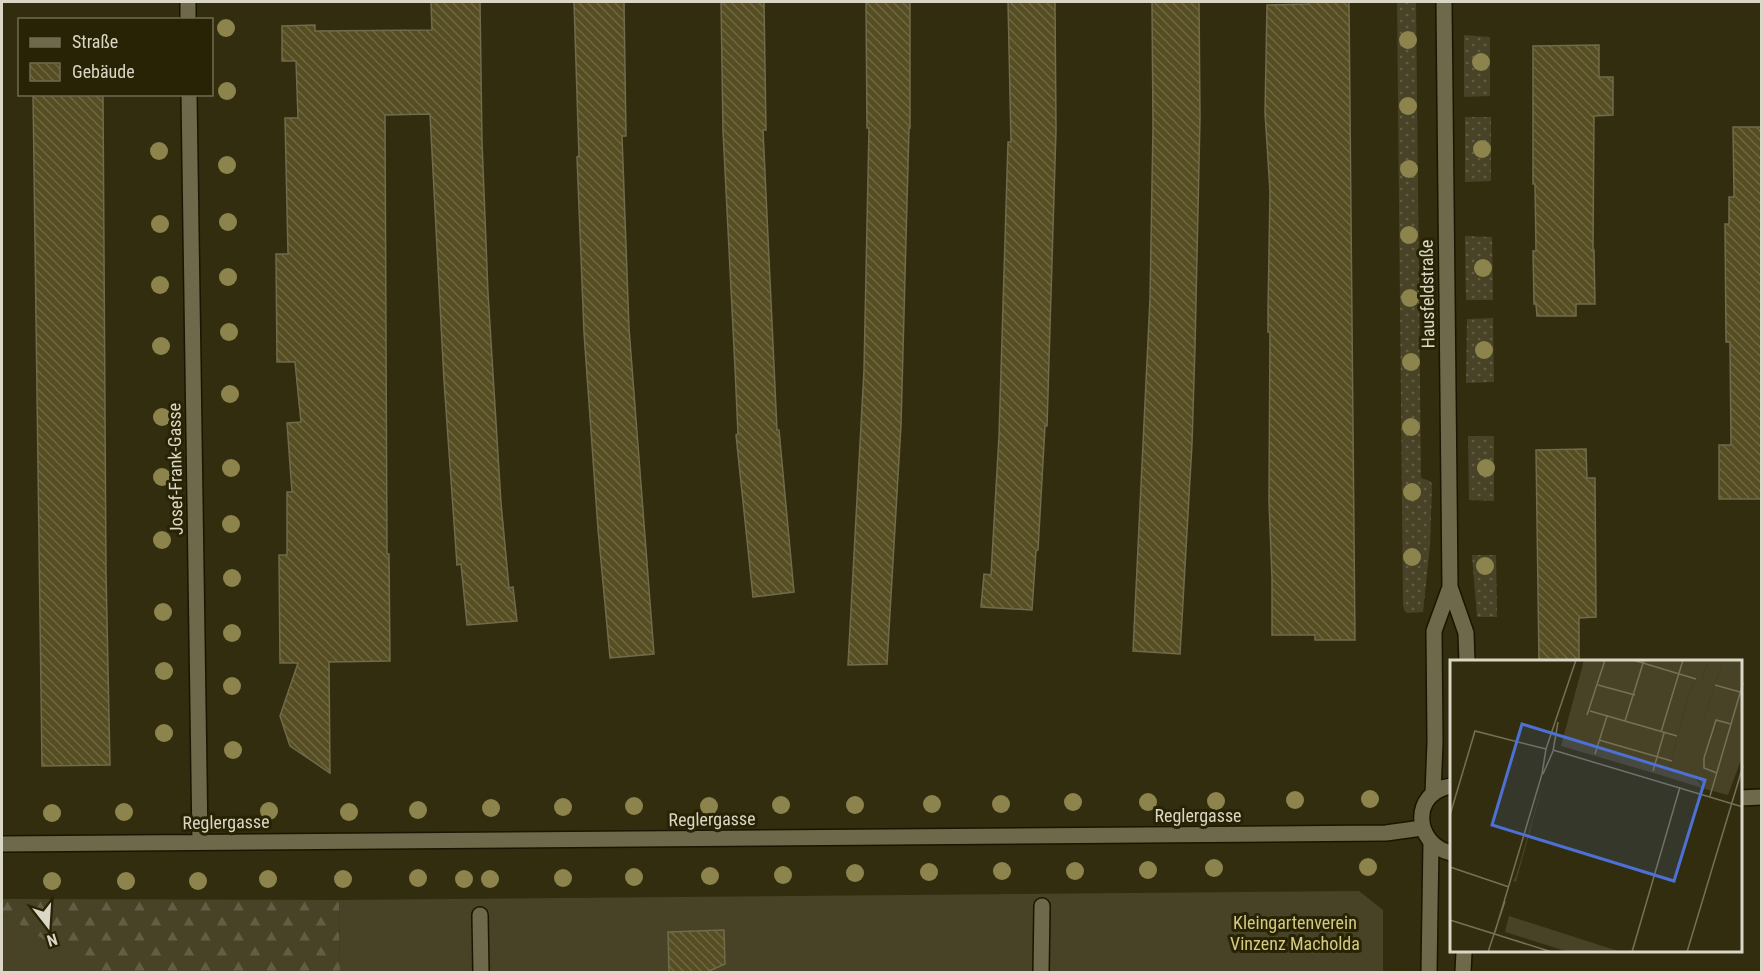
<svg xmlns="http://www.w3.org/2000/svg" width="1763" height="974" font-family="'Roboto Condensed',sans-serif">
	<defs>
		<pattern id="grass-dots" width="8" height="8" patternUnits="userSpaceOnUse" patternTransform="scale(1.5)"><rect width="8" height="8" fill="#484327"/><path d="M2 2h.1M6 6h.1" fill="none" stroke="#625d45" stroke-width="1.8" stroke-linecap="round"/></pattern>
		<pattern id="forest-firs" width="22" height="20" patternUnits="userSpaceOnUse" patternTransform="scale(1.5)"><rect width="22" height="20" fill="#484327"/><path d="M5 1l3.5 6h-7zM16 11l3.5 6h-7z" fill="#625d45"/></pattern>
		<pattern id="building-back-hatch" width="6" height="6" patternUnits="userSpaceOnUse" patternTransform="scale(1.5)"><rect width="6" height="6" fill="#564e22"/><path d="M-1 5l2 2M0 0l6 6M5-1l2 2" fill="none" stroke="#6e6741"/></pattern>
	</defs>
	<rect width="100%" height="100%" fill="#322d0e"/>
	<!-- grass -->
	<path fill="url(#grass-dots)" d="M1397,2H1416L1421,478L1430,481L1432,484L1430,545L1423,612L1407,613L1404,610L1403,605Z
		M1464,35L1490,37V96L1464,97Z
		M1465,117H1491V181L1465,182Z
		M1465,236L1492,237L1493,300H1466Z
		M1493,318L1494,382L1466,383L1467,319Z
		M1468,436H1494V501L1469,500Z
		M1472,555H1496L1497,617H1477Z"/>
	<!-- forest -->
	<path fill="url(#forest-firs)" d="M2,899L339,900L340,972H91L80,962L2,914Z"/>
	<!-- garden -->
	<path fill="#484327" d="M1359,891L1383,910V972H340L339,900Z
		M2,914L81,962L91,972H2Z"/>
	<!-- building -->
	<path fill="url(#building-back-hatch)" stroke="#706b4b" stroke-width="1.5" d="M431,2H480L482,142L488,293L501,503L509,588L513,587L517,621L467,625L461,564L457,565L444,381L430,114L385,115L387,554H389L390,661L329,662L330,773L290,746L280,716L298,663H280L279,555H287V492H292L287,423L301,422L295,362H277L276,254H288L285,118H298L296,61H282V26L315,25V31L432,30Z
		M574,2H624L626,136H622L629,328L654,654L610,658L598,529L584,333L577,157L579,156Z
		M721,2H764L766,130H763L777,430H779L794,592L753,597L736,435L738,434L735,368L723,131Z
		M866,2H910V128H909L901,425L887,664L848,665L864,370L869,128H867Z
		M1008,2H1055L1056,130L1047,426H1045L1038,550L1036,551L1032,610L981,607L984,574L991,575L999,436L1008,142H1011Z
		M1152,2H1199L1200,118L1195,347L1192,444L1180,654L1133,651L1150,299L1153,127Z
		M1308,2H1349L1355,640H1315V635H1272V578L1269,501L1270,332H1268V310L1270,191L1265,113L1267,5L1308,4Z
		M1599,45V77H1613V115L1594,116L1593,250H1594L1595,304H1576V316H1537L1536,304H1534L1533,251H1536L1535,184H1533V46Z
		M33,94H103L106,571L110,765L42,766Z
		M1733,127H1761V499H1719V445H1731L1730,342H1726L1725,224H1729V197H1734Z
		M1586,449L1587,478H1595L1596,617L1579,618V662H1539L1536,450Z
		M724,930L725,964L707,972H669L668,932Z"/>
	<g fill="none" stroke-linecap="round" stroke-linejoin="round">
		<defs>
			<path id="lane" d="M480,915L481,972
				M1041,972L1042,906"/>
			<path id="street" d="M188,2V20
				M189,94L200,842
				M1740,798L1762,797
				M2,844L1386,833L1422,828"/>
			<path id="secondary" d="M1444,2L1450,587L1466,633L1467,662
				M1451,786C1411,792 1413,844 1451,853
				M1433,794L1435,742L1434,631L1450,587
				M1429,972L1431,843
				M1463,972L1464,952"/>
		</defs>
		<!-- lane casing -->
		<use href="#lane" stroke="#1a1500" stroke-width="18"/>
		<!-- street casing -->
		<use href="#street" stroke="#1a1500" stroke-width="18"/>
		<!-- secondary casing -->
		<use href="#secondary" stroke="#1a1500" stroke-width="18"/>
		<!-- lane -->
		<use href="#lane" stroke="#6e694a" stroke-width="15"/>
		<!-- street -->
		<use href="#street" stroke="#6e694a" stroke-width="15"/>
		<!-- secondary -->
		<use href="#secondary" stroke="#6e694a" stroke-width="15"/>
	</g>
	<!-- trees -->
	<g fill="#8c834d">
		<circle cx="226" cy="28" r="9"/>
		<circle cx="1408" cy="40" r="9"/>
		<circle cx="1481" cy="62" r="9"/>
		<circle cx="227" cy="91" r="9"/>
		<circle cx="1408" cy="106" r="9"/>
		<circle cx="1482" cy="149" r="9"/>
		<circle cx="159" cy="151" r="9"/>
		<circle cx="227" cy="165" r="9"/>
		<circle cx="1409" cy="169" r="9"/>
		<circle cx="228" cy="222" r="9"/>
		<circle cx="160" cy="224" r="9"/>
		<circle cx="1409" cy="235" r="9"/>
		<circle cx="1483" cy="268" r="9"/>
		<circle cx="228" cy="277" r="9"/>
		<circle cx="160" cy="285" r="9"/>
		<circle cx="1410" cy="298" r="9"/>
		<circle cx="229" cy="332" r="9"/>
		<circle cx="161" cy="346" r="9"/>
		<circle cx="1484" cy="350" r="9"/>
		<circle cx="1411" cy="362" r="9"/>
		<circle cx="230" cy="394" r="9"/>
		<circle cx="162" cy="417" r="9"/>
		<circle cx="1411" cy="427" r="9"/>
		<circle cx="231" cy="468" r="9"/>
		<circle cx="1486" cy="468" r="9"/>
		<circle cx="162" cy="477" r="9"/>
		<circle cx="1412" cy="492" r="9"/>
		<circle cx="231" cy="524" r="9"/>
		<circle cx="162" cy="540" r="9"/>
		<circle cx="1412" cy="557" r="9"/>
		<circle cx="1485" cy="566" r="9"/>
		<circle cx="232" cy="578" r="9"/>
		<circle cx="163" cy="612" r="9"/>
		<circle cx="232" cy="633" r="9"/>
		<circle cx="164" cy="671" r="9"/>
		<circle cx="232" cy="686" r="9"/>
		<circle cx="164" cy="733" r="9"/>
		<circle cx="233" cy="750" r="9"/>
		<circle cx="1370" cy="799" r="9"/>
		<circle cx="1295" cy="800" r="9"/>
		<circle cx="1216" cy="801" r="9"/>
		<circle cx="1073" cy="802" r="9"/>
		<circle cx="1148" cy="802" r="9"/>
		<circle cx="932" cy="804" r="9"/>
		<circle cx="1001" cy="804" r="9"/>
		<circle cx="781" cy="805" r="9"/>
		<circle cx="855" cy="805" r="9"/>
		<circle cx="634" cy="806" r="9"/>
		<circle cx="709" cy="806" r="9"/>
		<circle cx="563" cy="807" r="9"/>
		<circle cx="491" cy="808" r="9"/>
		<circle cx="418" cy="810" r="9"/>
		<circle cx="269" cy="811" r="9"/>
		<circle cx="124" cy="812" r="9"/>
		<circle cx="349" cy="812" r="9"/>
		<circle cx="52" cy="813" r="9"/>
		<circle cx="1368" cy="867" r="9"/>
		<circle cx="1214" cy="868" r="9"/>
		<circle cx="1148" cy="870" r="9"/>
		<circle cx="1002" cy="871" r="9"/>
		<circle cx="1075" cy="871" r="9"/>
		<circle cx="929" cy="872" r="9"/>
		<circle cx="855" cy="873" r="9"/>
		<circle cx="783" cy="875" r="9"/>
		<circle cx="710" cy="876" r="9"/>
		<circle cx="634" cy="877" r="9"/>
		<circle cx="418" cy="878" r="9"/>
		<circle cx="563" cy="878" r="9"/>
		<circle cx="268" cy="879" r="9"/>
		<circle cx="343" cy="879" r="9"/>
		<circle cx="464" cy="879" r="9"/>
		<circle cx="490" cy="879" r="9"/>
		<circle cx="52" cy="881" r="9"/>
		<circle cx="126" cy="881" r="9"/>
		<circle cx="198" cy="881" r="9"/>
	</g>
	<g text-anchor="middle" dominant-baseline="central" stroke-width="6" stroke-linejoin="round" paint-order="stroke">
		<!-- street labels -->
		<g font-size="18" fill="#dad7c6" stroke="#282304">
			<text transform="translate(1427 294) rotate(-91)">Hausfeldstraße</text>
			<text transform="translate(175 469) rotate(-91)">Josef-Frank-Gasse</text>
			<text x="1198" y="815">Reglergasse</text>
			<text transform="translate(712 819) rotate(-1)">Reglergasse</text>
			<text transform="translate(226 822) rotate(-1)">Reglergasse</text>
		</g>
		<!-- park labels -->
		<g font-size="18" fill="#d5c981" stroke="#282304">
			<text x="1295" y="922">Kleingartenverein<tspan x="1295" dy="21">Vinzenz Macholda</tspan></text>
		</g>
	</g>
	<!-- overview -->
	<g transform="translate(1450 660)">
		<rect width="292" height="292" fill="#322d0e"/>
		<path d="M96,113L66,222L63,221L66,216Z" fill="#484327"/>
		<path d="M258,0H273L254,57L246,119L255,129L217,117L237,40L245,19H252Z" fill="#484327"/>
		<path d="M59,256L168,291V292H119L55,272Z" fill="#484327"/>
		<path d="M134,0H258L252,19H245L237,40L217,117L111,86ZM273,0H292V97L278,135L255,129L239,106L251,56L254,57Z" fill="#484327"/>
		<path fill="none" stroke="#757158" stroke-width="1.5" d="M183,0L246,19M148,25L185,35M265,25L290,32M140,51L227,76M137,55L155,0M175,61L194,0M211,72L233,0M149,80L222,101M103,90L293,147M145,94L157,56M203,111L214,73M267,113L254,108V98L266,60L281,64M93,114L103,91L108,62M260,136L293,23M0,155L25,71L96,89M0,207L59,227M0,260L102,292M45,272L92,114L96,89L126,0M38,292L55,241M182,292L230,127M237,292L293,106"/>
		<path fill="#4c70d4" fill-opacity="0.15" stroke="#4c70d4" stroke-width="3" d="M72,64L255,120L224,221L42,165Z"/>
		<rect width="292" height="292" fill="none" stroke="#dad7c6" stroke-width="3"/>
	</g>
	<!-- border -->
	<rect width="1763" height="974" fill="none" stroke="#dad7c6" stroke-width="6"/>
	<!-- legend -->
	<rect x="18" y="18" width="195" height="78" fill="#282304" stroke="#6f6b52" stroke-width="1.5"/>
	<rect x="30" y="38" width="30" height="9" fill="#6e694a" stroke="#6f6b52" stroke-width="1.5"/>
	<text x="72" y="48" font-size="18" fill="#dad7c6">Straße</text>
	<rect x="30" y="63" width="30" height="18" fill="url(#building-back-hatch)" stroke="#6f6b52" stroke-width="1.5"/>
	<text x="72" y="78" font-size="18" fill="#dad7c6">Gebäude</text>
	<!-- north arrow -->
	<g transform="translate(48 926) rotate(163)" stroke="#282304" stroke-width="4.5" paint-order="stroke">
	<path d="M0-4.5L10 22L0 15L-10 22Z" fill="#dad7c6"/>
	<text y="-9" font-size="16" font-weight="bold" text-anchor="middle" fill="#dad7c6">N</text>
	</g>
</svg>
